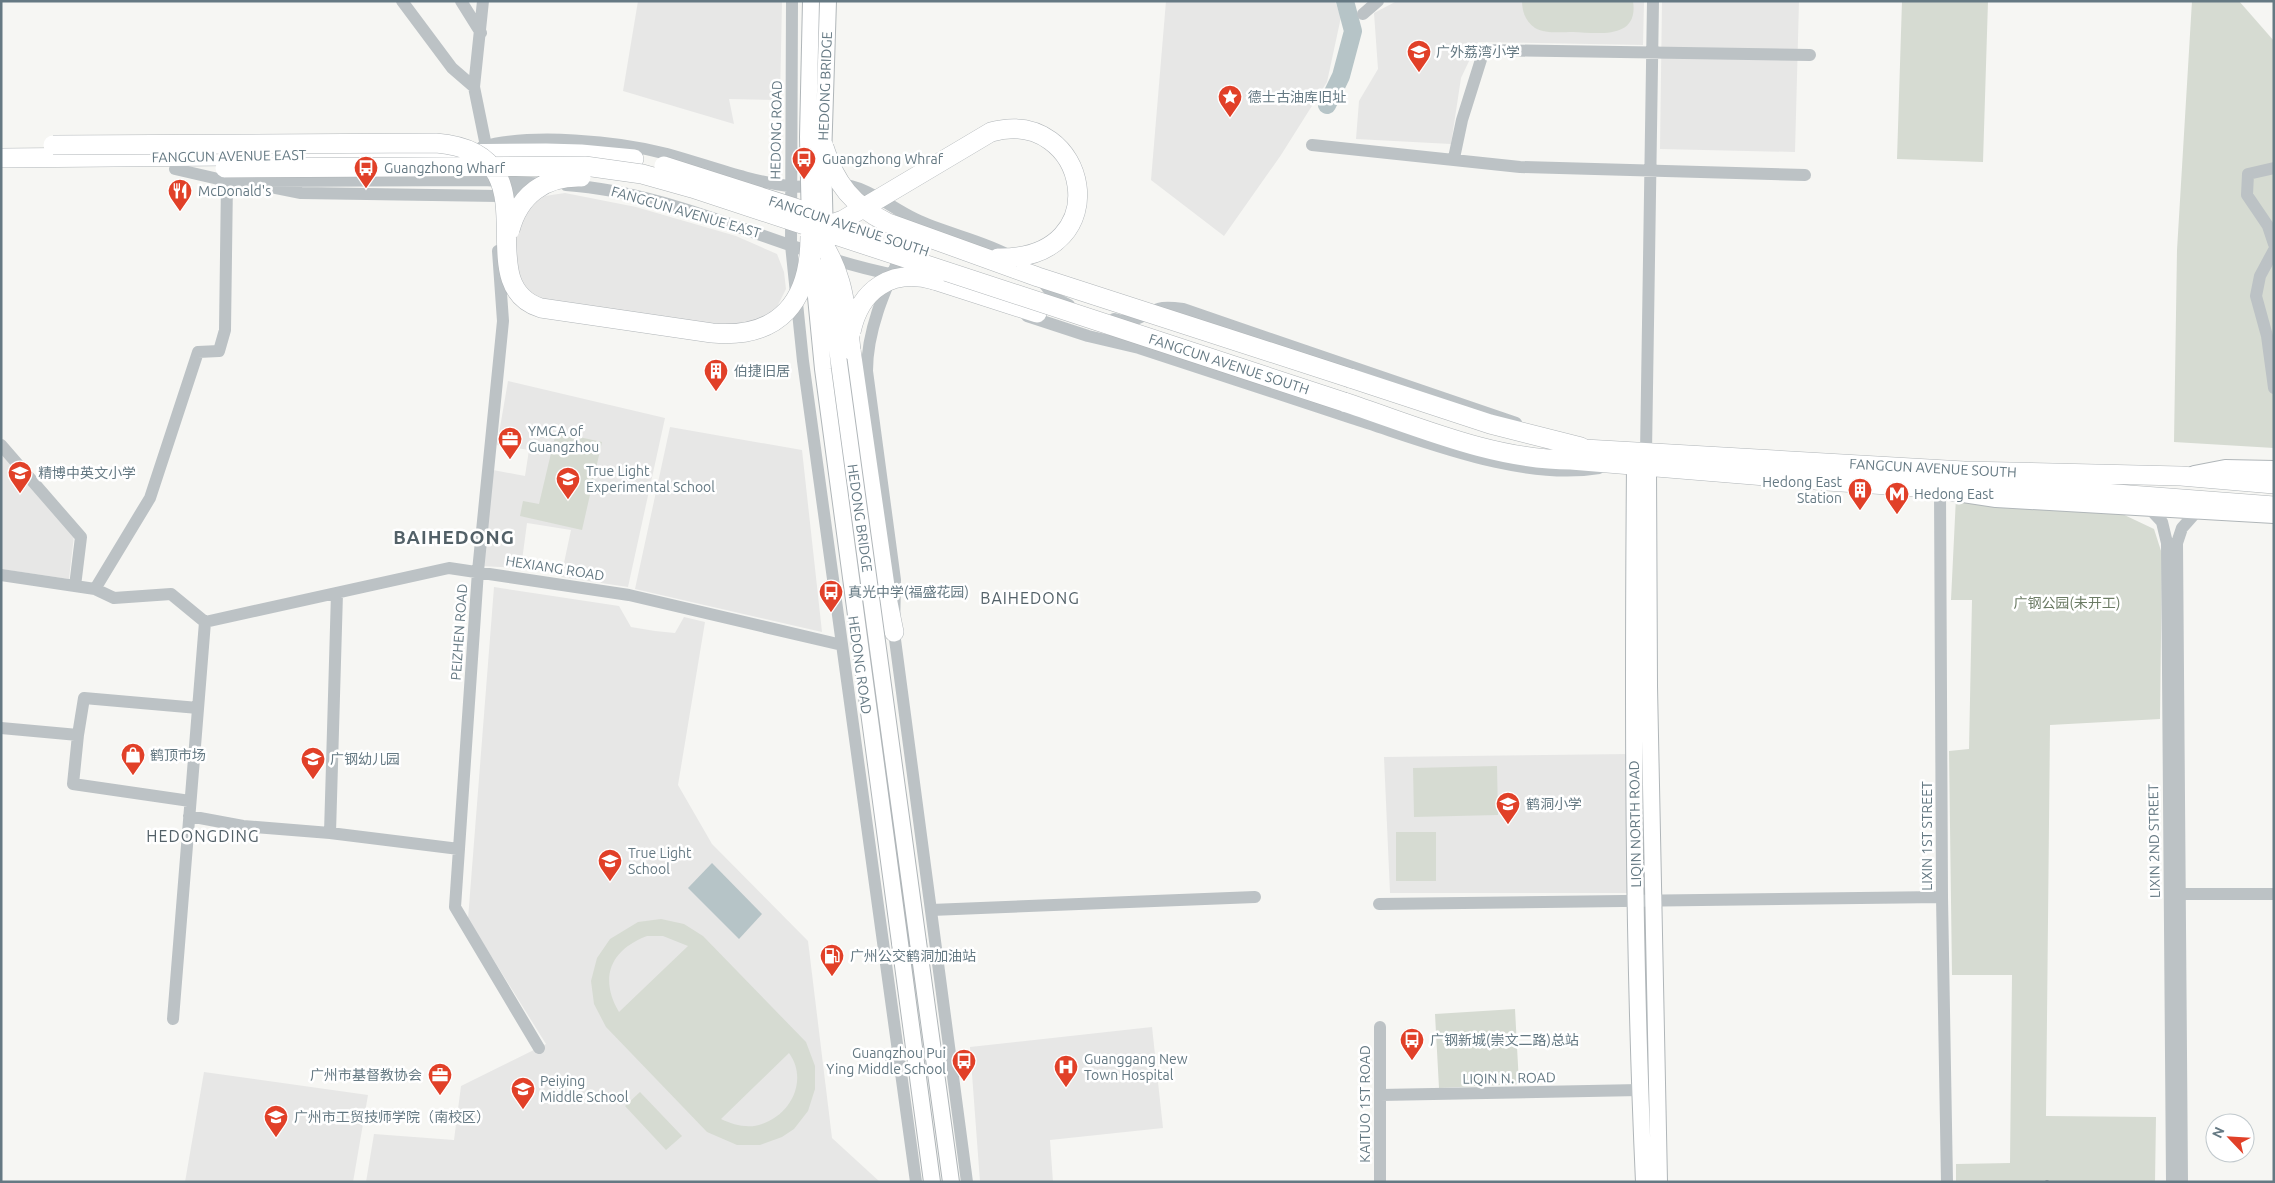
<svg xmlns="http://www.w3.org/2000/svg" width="2275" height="1183" font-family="Ubuntu,'Noto Sans SC',sans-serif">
	<rect width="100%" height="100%" fill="#f6f6f3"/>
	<!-- built -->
	<path fill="#e7e7e6" d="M638,1H782L780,100L729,99L734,124L623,91Z
		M1166,1H1335L1341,17L1327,82L1281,155L1224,236L1151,180Z
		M1397,1H1644L1643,45L1478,42L1461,78L1451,144L1356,139L1359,101L1378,69L1374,13Z
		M1662,1H1799L1795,152L1660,149Z
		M565,193L636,207L736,236L777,254L784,272L786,289L777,307L764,319L746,327H702L544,303L521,292L513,259L517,226L538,197Z
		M508,381L665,418L628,587L561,577L571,530L527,523L521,568L481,566L493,470L525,476L529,450L497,445Z
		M670,427L802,450L822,632L635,589Z
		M1,452L74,536L69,579L1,569Z
		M494,587L619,606L631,627L655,631L675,633L684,617L705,622L678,785L712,844L808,941L832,1138L880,1182H366L374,1134L454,1140L461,1086L546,1044L468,919Z
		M1629,754L1631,893H1390L1384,757Z
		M1152,1027L1163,1128L1050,1140L1053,1182H980L970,1047Z
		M204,1072L368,1095L353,1182H185Z"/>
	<!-- green -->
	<path fill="#d6dbd2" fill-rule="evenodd" d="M1522,1H1633C1639,40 1598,33 1573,32C1561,32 1546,34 1535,28C1526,22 1522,12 1522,1Z
		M1902,1H1988L1983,162L1897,159Z
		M2192,1H2239L2274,41V448L2174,442L2177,250Z
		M556,432L602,442L582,530L520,516L523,501L539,504Z
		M1956,497L2118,512L2154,529L2162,554L2160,719L2050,725L2046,1116L2156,1117L2155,1182H1956V1164L2010,1163L2012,975H1952L1949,751L1969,749L1972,600H1951Z
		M1497,766L1498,815L1414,817L1413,768Z
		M1396,832H1436V881H1396Z
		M661,919L684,924L703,936L806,1042L815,1066V1089L808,1111L794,1129L782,1137L760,1145H737L707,1132L606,1027L594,1004L591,981L597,958L610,939L638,922ZM647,936H663L688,946L619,1012C599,978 610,950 647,936ZM789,1053C808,1079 792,1114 762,1124C749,1129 733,1125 721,1119Z
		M1515,1009L1519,1084L1439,1088L1435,1014Z
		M640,1092L682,1136L666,1150L625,1106Z"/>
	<!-- water -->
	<path fill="#b6c4c7" d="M712,863L762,914L739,939L688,888Z"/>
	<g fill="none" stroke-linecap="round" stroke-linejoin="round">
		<!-- river -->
		<path stroke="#b6c4c7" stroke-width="18" d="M1327,105L1341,76L1353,31L1345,1"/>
		<defs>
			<path id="major" d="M1635,466C1633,704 1633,943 1644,1182
				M1648,467L1649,686L1659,1182
				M2194,474L2225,468L2274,469
				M1950,492L1996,499L2274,515
				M918,942L951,1182
				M900,943L932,1182"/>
			<path id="highway" d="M1,158L546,153L581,154L634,159
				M934,280L1037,313
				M851,350L886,593L894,632
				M1350,378L1490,424L1581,447
				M1344,402C1417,426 1493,460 1571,460L1827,481L1918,487L1998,485L2274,506
				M1567,448L1964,471L2181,476L2274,484"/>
		</defs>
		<!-- major casing -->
		<use href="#major" stroke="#b0b6b9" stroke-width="18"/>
		<!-- highway casing -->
		<use href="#highway" stroke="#b0b5b8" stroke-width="20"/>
		<!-- minor -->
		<path stroke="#bcc2c5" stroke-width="12" d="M402,1L452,68L474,87
			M461,1L481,33
			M483,1L474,87L486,146
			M792,1L791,245L803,361L916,1182
			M1363,14L1378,1
			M1312,145L1520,167L1805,175
			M482,147C531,133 618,141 667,154C707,165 747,181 788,186C798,188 809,186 818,185
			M1454,158L1462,120L1484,50L1810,55
			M2274,168L2248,174L2247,195L2268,226L2274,244
			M175,169L227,181L484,180L546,184
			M838,184C868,186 889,207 915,219C946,234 982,240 1012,257
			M566,185C683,193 787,255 900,276
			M271,187L301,193L498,196L535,190
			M914,224C895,271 867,319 867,371L895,580L894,632L967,1182
			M2274,250L2260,276L2256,296L2267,336L2274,388
			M498,251L503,321L478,571L455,907L539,1048
			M1040,278L1055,298L1069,305
			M1027,316L1088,336L1139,348C1210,372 1281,395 1352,418C1425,441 1521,481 1599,468
			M1114,319C1137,326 1142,312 1163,308C1169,307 1176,308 1183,309L1516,423
			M1,445L81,537L75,586
			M1646,453L1653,1
			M1940,490L1942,897L1947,1182
			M2148,507L2162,522L2167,543L2172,1182
			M1,575L95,589L114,598L171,594L205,622L449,568L629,595L842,645
			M95,589L150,498L198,352L219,351L225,330L227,181
			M1,728L78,735L84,698L198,708
			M78,735L73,784L190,801
			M189,816L243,826L330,833L459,849
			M330,833L337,593
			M2172,894H2274
			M1379,904L1942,897
			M931,910L1255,897
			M173,1019L205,622
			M1380,1027V1182
			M1380,1095L1640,1090
			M2182,1182L2177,543L2182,528L2198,510"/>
		<!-- major -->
		<use href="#major" stroke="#fff" stroke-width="16"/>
		<!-- highway -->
		<use href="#highway" stroke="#fff" stroke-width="19"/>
		<!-- rail -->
		<path stroke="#9ea6aa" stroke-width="3" stroke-dasharray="8 4" stroke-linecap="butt" d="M2047,1180V1182"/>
		<defs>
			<path id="major-bridge" d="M810,225L808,137L811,1
				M825,238L823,158L828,1
				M812,256L823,369L900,943
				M828,262L836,341L918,942"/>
			<path id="highway-bridge" d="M53,145L436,143C560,153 464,284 541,308L712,333C780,339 810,301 810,236
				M824,147C835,183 853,206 888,223L1038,277L1350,378
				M664,166L814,214
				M225,168L585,166L642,174L692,188L1344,402
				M808,225C842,260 846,304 851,350
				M814,225H829L843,220L991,132C1088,105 1121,260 998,258
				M510,230C519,195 545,176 581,177
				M851,332C860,289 892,268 934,280"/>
		</defs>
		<!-- major-bridge casing -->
		<use href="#major-bridge" stroke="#b0b6b9" stroke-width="18" stroke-linecap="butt"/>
		<!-- highway-bridge casing -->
		<use href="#highway-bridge" stroke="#b0b5b8" stroke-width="20" stroke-linecap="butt"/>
		<!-- major-bridge -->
		<use href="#major-bridge" stroke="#fff" stroke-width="16"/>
		<!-- highway-bridge -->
		<use href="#highway-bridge" stroke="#fff" stroke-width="19"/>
	</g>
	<!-- icons -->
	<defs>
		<symbol id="school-pin" viewBox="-11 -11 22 30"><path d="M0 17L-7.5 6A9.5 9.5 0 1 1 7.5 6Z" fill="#e14028" stroke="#fff"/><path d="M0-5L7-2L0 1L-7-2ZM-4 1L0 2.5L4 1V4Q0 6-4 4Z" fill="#fff"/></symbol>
		<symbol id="sight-pin" viewBox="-11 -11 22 30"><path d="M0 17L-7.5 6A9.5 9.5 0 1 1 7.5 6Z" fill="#e14028" stroke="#fff"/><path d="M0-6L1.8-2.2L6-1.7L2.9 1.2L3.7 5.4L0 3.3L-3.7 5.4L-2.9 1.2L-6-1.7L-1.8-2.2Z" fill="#fff"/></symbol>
		<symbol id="bus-pin" viewBox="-11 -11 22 30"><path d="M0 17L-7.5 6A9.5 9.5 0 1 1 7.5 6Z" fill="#e14028" stroke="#fff"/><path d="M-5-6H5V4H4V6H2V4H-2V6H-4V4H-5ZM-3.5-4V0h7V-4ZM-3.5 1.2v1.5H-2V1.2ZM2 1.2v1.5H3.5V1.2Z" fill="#fff"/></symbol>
		<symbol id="restaurant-pin" viewBox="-11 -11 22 30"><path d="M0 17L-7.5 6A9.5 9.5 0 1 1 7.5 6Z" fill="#e14028" stroke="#fff"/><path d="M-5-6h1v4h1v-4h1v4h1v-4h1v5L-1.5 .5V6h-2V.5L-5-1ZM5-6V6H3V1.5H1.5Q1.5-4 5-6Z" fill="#fff"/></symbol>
		<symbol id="building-pin" viewBox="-11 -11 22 30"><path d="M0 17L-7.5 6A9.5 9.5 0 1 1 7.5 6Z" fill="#e14028" stroke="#fff"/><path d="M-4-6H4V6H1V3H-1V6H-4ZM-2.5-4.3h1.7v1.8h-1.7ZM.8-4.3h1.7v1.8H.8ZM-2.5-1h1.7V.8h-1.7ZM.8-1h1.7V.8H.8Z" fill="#fff"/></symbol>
		<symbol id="office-pin" viewBox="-11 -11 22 30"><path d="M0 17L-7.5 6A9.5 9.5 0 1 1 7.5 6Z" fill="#e14028" stroke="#fff"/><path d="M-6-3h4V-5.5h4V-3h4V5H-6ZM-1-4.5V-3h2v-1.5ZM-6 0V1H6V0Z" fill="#fff"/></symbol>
		<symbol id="metro-pin" viewBox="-11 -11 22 30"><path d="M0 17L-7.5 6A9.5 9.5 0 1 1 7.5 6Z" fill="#e14028" stroke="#fff"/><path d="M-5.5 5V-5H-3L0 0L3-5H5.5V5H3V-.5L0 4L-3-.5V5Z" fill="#fff"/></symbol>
		<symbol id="shop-pin" viewBox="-11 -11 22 30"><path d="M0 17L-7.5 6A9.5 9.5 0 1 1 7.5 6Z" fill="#e14028" stroke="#fff"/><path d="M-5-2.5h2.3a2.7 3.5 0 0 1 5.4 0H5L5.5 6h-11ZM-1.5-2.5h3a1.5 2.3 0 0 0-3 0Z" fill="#fff"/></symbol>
		<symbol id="fuel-pin" viewBox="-11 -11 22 30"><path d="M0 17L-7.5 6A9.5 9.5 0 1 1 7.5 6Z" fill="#e14028" stroke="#fff"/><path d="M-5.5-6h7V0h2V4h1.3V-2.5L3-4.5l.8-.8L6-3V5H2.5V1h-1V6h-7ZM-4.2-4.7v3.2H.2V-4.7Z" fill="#fff"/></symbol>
		<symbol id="hospital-pin" viewBox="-11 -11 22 30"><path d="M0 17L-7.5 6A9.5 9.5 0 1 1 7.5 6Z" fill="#e14028" stroke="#fff"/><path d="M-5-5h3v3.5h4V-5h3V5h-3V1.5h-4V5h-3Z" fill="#fff"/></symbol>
		<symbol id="university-pin" viewBox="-11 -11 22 30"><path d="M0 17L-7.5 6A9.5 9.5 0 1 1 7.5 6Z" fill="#e14028" stroke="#fff"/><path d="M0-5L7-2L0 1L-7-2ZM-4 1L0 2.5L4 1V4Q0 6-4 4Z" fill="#fff"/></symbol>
	</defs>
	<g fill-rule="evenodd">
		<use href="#school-pin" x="1405" y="38" width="28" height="38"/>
		<use href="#sight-pin" x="1216" y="83" width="28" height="38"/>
		<use href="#bus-pin" x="790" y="145" width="28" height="38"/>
		<use href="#bus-pin" x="352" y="154" width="28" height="38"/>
		<use href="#restaurant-pin" x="166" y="177" width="28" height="38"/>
		<use href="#building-pin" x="702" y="357" width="28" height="38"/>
		<use href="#office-pin" x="496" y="425" width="28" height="38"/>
		<use href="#school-pin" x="6" y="459" width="28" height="38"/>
		<use href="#school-pin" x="554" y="465" width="28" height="38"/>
		<use href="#building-pin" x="1846" y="476" width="28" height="38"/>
		<use href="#metro-pin" x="1883" y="480" width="28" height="38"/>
		<use href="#bus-pin" x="817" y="578" width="28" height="38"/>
		<use href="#shop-pin" x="119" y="741" width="28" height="38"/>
		<use href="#school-pin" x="299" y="745" width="28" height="38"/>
		<use href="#school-pin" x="1494" y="790" width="28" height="38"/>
		<use href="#school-pin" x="596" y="847" width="28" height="38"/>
		<use href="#fuel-pin" x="818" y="942" width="28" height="38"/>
		<use href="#bus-pin" x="1398" y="1026" width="28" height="38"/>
		<use href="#bus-pin" x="950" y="1047" width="28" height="38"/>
		<use href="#hospital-pin" x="1052" y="1053" width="28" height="38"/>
		<use href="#office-pin" x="426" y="1061" width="28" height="38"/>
		<use href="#school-pin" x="509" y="1075" width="28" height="38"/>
		<use href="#university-pin" x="262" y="1103" width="28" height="38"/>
	</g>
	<g text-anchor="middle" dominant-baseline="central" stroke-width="5" stroke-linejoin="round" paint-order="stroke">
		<!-- poi labels -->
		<g font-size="14" fill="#657983" stroke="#fff" text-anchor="start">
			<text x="1436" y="52">广外荔湾小学</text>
			<text x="1248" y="97">德士古油库旧址</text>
			<text x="822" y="159">Guangzhong Whraf</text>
			<text x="384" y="168">Guangzhong Wharf</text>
			<text x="198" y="191">McDonald's</text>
			<text x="734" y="371">伯捷旧居</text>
			<text x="528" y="431">YMCA of<tspan x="528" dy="16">Guangzhou</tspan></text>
			<text x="586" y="471">True Light<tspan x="586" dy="16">Experimental School</tspan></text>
			<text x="38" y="473">精博中英文小学</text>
			<text x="1842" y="482" text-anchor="end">Hedong East<tspan x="1842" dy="16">Station</tspan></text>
			<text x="1914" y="494">Hedong East</text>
			<text x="848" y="592">真光中学(福盛花园)</text>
			<text x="150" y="755">鹤顶市场</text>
			<text x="330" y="759">广钢幼儿园</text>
			<text x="1526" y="804">鹤洞小学</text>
			<text x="628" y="853">True Light<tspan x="628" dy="16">School</tspan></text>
			<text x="850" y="956">广州公交鹤洞加油站</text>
			<text x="1430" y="1040">广钢新城(崇文二路)总站</text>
			<text x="946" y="1053" text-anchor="end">Guangzhou Pui<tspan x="946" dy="16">Ying Middle School</tspan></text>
			<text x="1084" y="1059">Guanggang New<tspan x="1084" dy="16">Town Hospital</tspan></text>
			<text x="422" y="1075" text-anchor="end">广州市基督教协会</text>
			<text x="540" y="1081">Peiying<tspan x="540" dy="16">Middle School</tspan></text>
			<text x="294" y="1117">广州市工贸技师学院（南校区）</text>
		</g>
		<!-- street labels -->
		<g font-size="14" fill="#657983" stroke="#fff">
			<text transform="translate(825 86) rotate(-88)">HEDONG BRIDGE</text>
			<text transform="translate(776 130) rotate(-89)">HEDONG ROAD</text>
			<text transform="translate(229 156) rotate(-1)">FANGCUN AVENUE EAST</text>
			<text transform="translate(686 212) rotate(16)">FANGCUN AVENUE EAST</text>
			<text transform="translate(849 226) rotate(18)">FANGCUN AVENUE SOUTH</text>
			<text transform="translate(1229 364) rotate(18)">FANGCUN AVENUE SOUTH</text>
			<text transform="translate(1933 468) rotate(3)">FANGCUN AVENUE SOUTH</text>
			<text transform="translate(860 518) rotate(82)">HEDONG BRIDGE</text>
			<text transform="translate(555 568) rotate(9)">HEXIANG ROAD</text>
			<text transform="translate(459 632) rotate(-86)">PEIZHEN ROAD</text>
			<text transform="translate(860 665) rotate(82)">HEDONG ROAD</text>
			<text transform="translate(1635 824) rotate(-91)">LIQIN NORTH ROAD</text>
			<text transform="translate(1927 836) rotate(-90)">LIXIN 1ST STREET</text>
			<text transform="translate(2154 841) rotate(-91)">LIXIN 2ND STREET</text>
			<text transform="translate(1509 1078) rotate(-1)">LIQIN N. ROAD</text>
			<text transform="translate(1365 1104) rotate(-90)">KAITUO 1ST ROAD</text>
		</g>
		<!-- park labels -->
		<g font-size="14" fill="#6b7b64" stroke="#fff">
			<text x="2067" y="603">广钢公园(未开工)</text>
		</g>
		<!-- quarter labels -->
		<g font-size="16" letter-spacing="1" fill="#536168" stroke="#fff">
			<text x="1030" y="598">BAIHEDONG</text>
			<text x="203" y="836">HEDONGDING</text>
		</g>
		<!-- district labels -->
		<g font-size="19" font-weight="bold" letter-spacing="1" fill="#536168" stroke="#fff">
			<text x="454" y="537">BAIHEDONG</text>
		</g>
	</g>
	<!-- border -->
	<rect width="2275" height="1183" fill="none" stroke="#657983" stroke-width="5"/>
	<!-- north arrow -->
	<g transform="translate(2230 1138) rotate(295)"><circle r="24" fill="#ffffff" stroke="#c1c9cd"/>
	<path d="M0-4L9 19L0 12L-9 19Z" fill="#e14028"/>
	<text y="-8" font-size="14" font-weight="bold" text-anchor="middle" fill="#657983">N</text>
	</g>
</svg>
